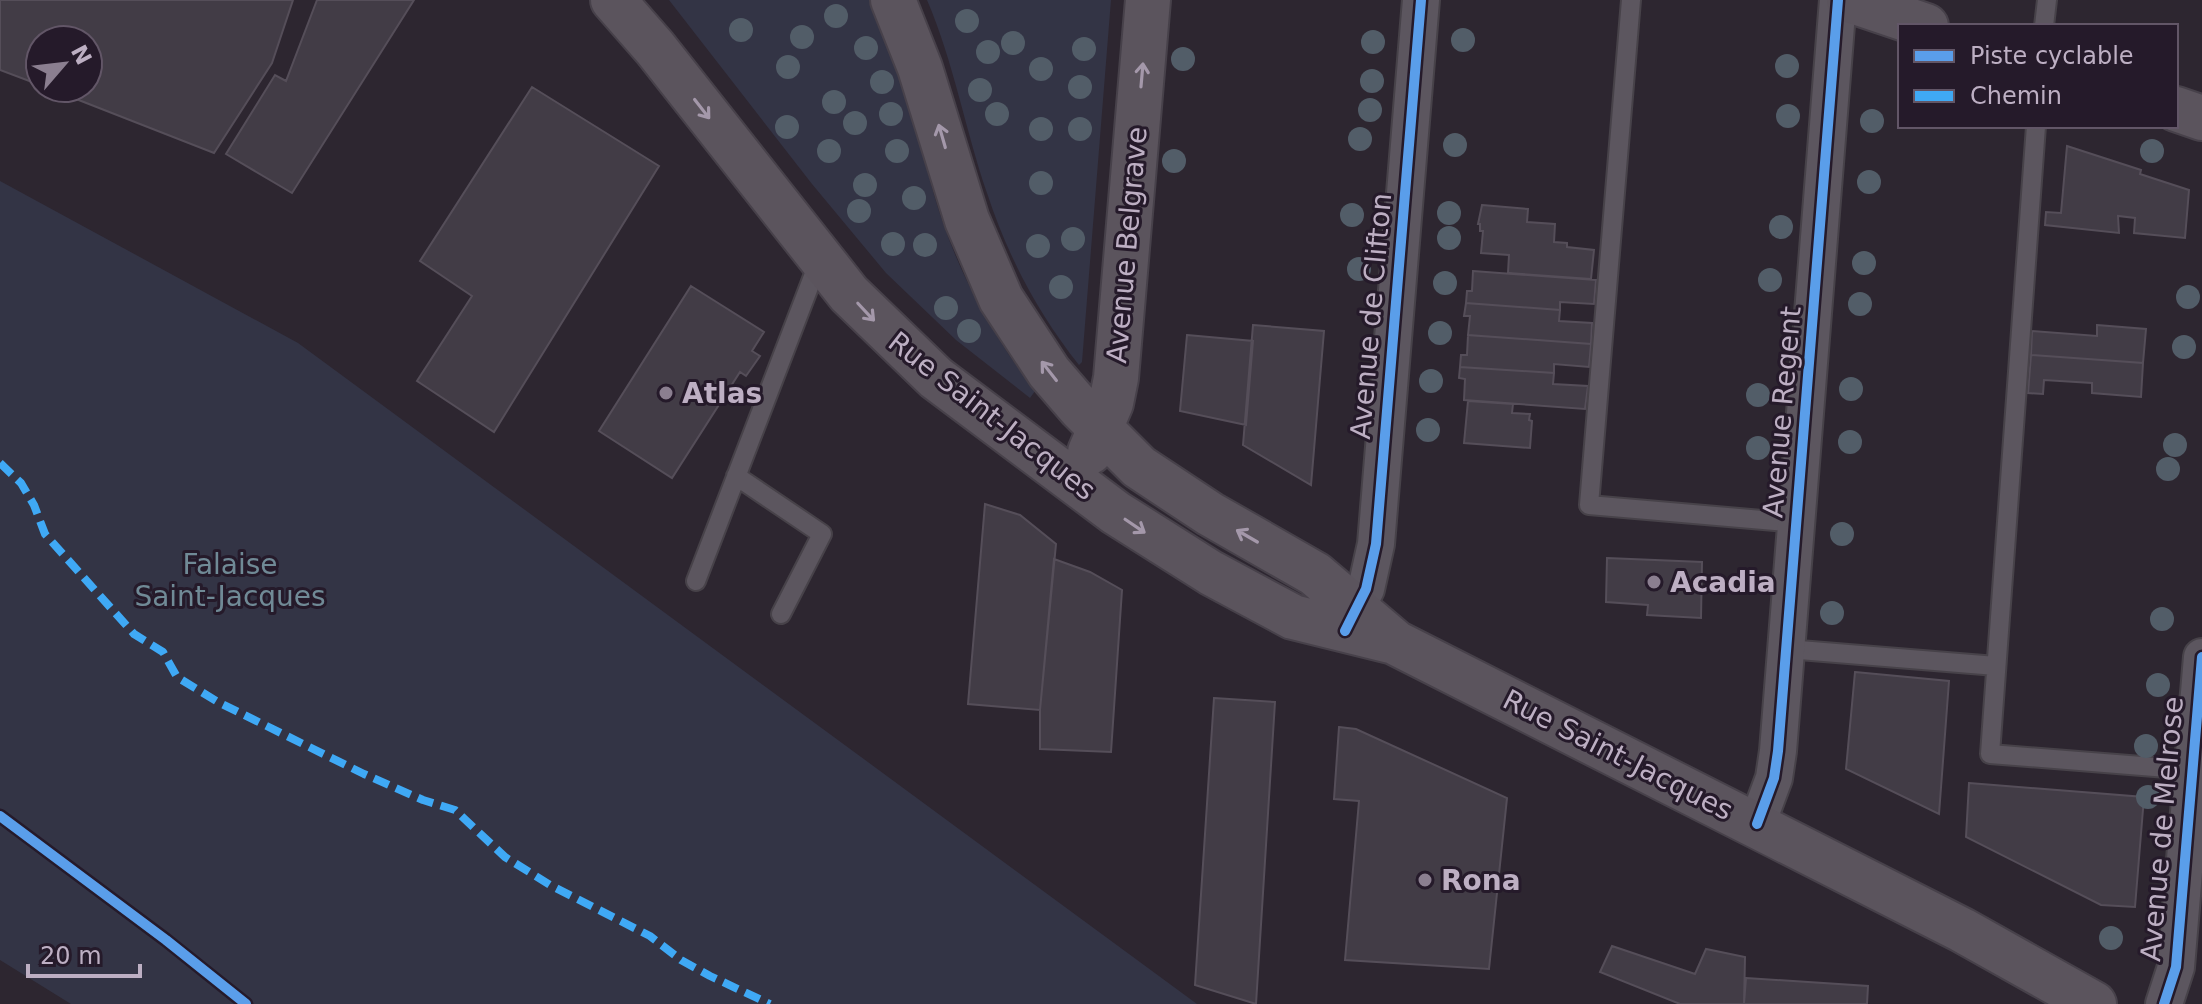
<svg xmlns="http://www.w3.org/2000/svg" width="2202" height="1004" font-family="'DejaVu Sans',sans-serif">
	<rect width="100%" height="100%" fill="#2d2630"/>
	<!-- green -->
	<path fill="#333445" d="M669,0H869C906,69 918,147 942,220C963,282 996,340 1035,391L1030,398L956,340L886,273L812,184Z
		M927,0H1111L1082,362L1079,365C1038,313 1008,257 987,193C965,129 954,63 927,0Z
		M0,181L298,343L1197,1004H71L0,960Z"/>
	<!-- building -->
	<path fill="#423c46" stroke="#554e59" stroke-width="2" d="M0,0H293L272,63L214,153L48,88H88V40H40V85L0,70Z
		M317,0H414L292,193L226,154L275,75L286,81Z
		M532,87L659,166L494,432L417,381L472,296L420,261Z
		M2067,146L2141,170L2140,174L2189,190L2185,238L2134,233L2135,218L2118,216L2119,233L2045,225L2046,212L2061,213Z
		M1482,205L1528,209L1527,222L1555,224L1554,242L1567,243V247L1594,250L1591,279L1508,273L1509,255L1481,253L1483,231H1480V224H1478Z
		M1473,271L1596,280L1594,304L1560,302V310L1466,303L1467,291H1472Z
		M691,286L764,332L752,351L760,356L746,376L740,372L672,478L599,431Z
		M1466,303L1560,310L1559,321L1592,323L1591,344L1468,335L1470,316H1464Z
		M1253,325L1324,331L1311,485L1243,445Z
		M2097,325L2146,329L2143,363L2031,355L2032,331L2097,336Z
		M1187,335L1253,341L1246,425L1180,411Z
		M1468,335L1591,344L1589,367L1554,364V373L1460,367L1461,355H1467Z
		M2031,355L2143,363L2141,397L2092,393V383L2044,380L2043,394L2028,393Z
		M1460,367L1554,373L1553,384L1588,386L1585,409L1464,400L1465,379L1459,378Z
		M1468,401L1513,404L1512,413L1530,414L1529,420L1532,421L1530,448L1464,443Z
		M985,504L1020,515L1056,544L1040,710L968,704Z
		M1607,558L1702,562L1701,618L1647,615L1648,605L1606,602Z
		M1054,559L1090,572L1122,590L1111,752L1040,749V710Z
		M1855,672L1949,681L1939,814L1846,769Z
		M1214,698L1275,702L1256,1004L1195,985Z
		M1339,727L1356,729L1507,798L1489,969L1345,960L1359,801L1334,799Z
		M1969,783L2144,797L2135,907L2101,905L1966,837Z
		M1612,946L1695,974L1706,949L1745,957L1744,1004H1680L1600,972Z
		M1746,978L1868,986L1867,1004H1744Z"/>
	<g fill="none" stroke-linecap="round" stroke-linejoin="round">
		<defs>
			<path id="service" d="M1631,0L1589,505L1797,523
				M2044,26L2047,0
				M2036,126L1990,754L2192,770
				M736,476L822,534L781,614
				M696,581L819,261
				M1787,649L1996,666"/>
			<path id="minor" d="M1345,630L1366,589L1376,544L1421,0
				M1757,824L1774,778L1778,751L1838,0
				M2164,1004L2176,967L2202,657"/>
			<path id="secondary" d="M613,0L655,48L849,294L936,378L1116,513L1211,573L1293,617L1390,641
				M893,0L920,68L967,220L1001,299L1049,372L1080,408L1139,467L1210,514L1315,574L1396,643L1962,930L2094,1004
				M1849,0L1926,26
				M2176,109L2202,118
				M1090,452L1111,403L1116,378L1148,0"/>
		</defs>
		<!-- service casing -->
		<use href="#service" stroke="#474249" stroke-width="22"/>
		<!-- minor casing -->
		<use href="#minor" stroke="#474249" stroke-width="40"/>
		<!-- secondary casing -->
		<use href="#secondary" stroke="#47414a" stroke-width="48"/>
		<!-- service -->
		<use href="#service" stroke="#5c565f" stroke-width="18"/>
		<!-- minor -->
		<use href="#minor" stroke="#5c565f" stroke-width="36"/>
		<!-- secondary -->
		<use href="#secondary" stroke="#5b545d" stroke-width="44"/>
		<!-- quiet -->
		<path stroke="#3fa9f5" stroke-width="8" stroke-dasharray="16 8" stroke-linecap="butt" d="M0,463L21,483L34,505L45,534L134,634L163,652L177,677L218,702L364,774L423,800L455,810L505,857L550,885L650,936L681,960L710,976L770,1004"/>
		<defs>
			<path id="cycleway" d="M1345,631L1366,589L1376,544L1421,0
				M0,816L166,940L246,1004
				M1757,824L1774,778L1778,751L1838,0
				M2164,1004L2176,967L2202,657"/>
		</defs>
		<!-- cycleway casing -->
		<use href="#cycleway" stroke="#251a2a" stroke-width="15"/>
		<!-- cycleway -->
		<use href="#cycleway" stroke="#5a9eea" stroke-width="10"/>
	</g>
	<!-- trees -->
	<g fill="#525d68">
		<circle cx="836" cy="16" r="12"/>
		<circle cx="967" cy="21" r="12"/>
		<circle cx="741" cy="30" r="12"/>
		<circle cx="802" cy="37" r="12"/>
		<circle cx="1463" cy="40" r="12"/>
		<circle cx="1373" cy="42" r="12"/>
		<circle cx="1013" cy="43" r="12"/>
		<circle cx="866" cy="48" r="12"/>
		<circle cx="1084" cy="49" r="12"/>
		<circle cx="988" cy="52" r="12"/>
		<circle cx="1183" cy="59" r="12"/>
		<circle cx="1787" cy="66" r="12"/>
		<circle cx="788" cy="67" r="12"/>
		<circle cx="1041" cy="69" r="12"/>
		<circle cx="1372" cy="81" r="12"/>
		<circle cx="882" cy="82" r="12"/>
		<circle cx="1080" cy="87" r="12"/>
		<circle cx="980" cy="90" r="12"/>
		<circle cx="834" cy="102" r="12"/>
		<circle cx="1370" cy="110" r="12"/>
		<circle cx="891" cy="114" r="12"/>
		<circle cx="997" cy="114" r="12"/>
		<circle cx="1788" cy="116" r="12"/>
		<circle cx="1872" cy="121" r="12"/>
		<circle cx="855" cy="123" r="12"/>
		<circle cx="787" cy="127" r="12"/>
		<circle cx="1041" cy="129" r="12"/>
		<circle cx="1080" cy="129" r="12"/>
		<circle cx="1360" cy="139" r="12"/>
		<circle cx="1455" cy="145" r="12"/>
		<circle cx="829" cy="151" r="12"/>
		<circle cx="897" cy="151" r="12"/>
		<circle cx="2152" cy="151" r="12"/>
		<circle cx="1174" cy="161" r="12"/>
		<circle cx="1869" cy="182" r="12"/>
		<circle cx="1041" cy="183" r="12"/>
		<circle cx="865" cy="185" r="12"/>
		<circle cx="914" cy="198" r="12"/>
		<circle cx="859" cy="211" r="12"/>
		<circle cx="1449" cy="213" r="12"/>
		<circle cx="1352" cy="215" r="12"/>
		<circle cx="1781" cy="227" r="12"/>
		<circle cx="1449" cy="238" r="12"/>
		<circle cx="1073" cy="239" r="12"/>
		<circle cx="893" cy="244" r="12"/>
		<circle cx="925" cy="245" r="12"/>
		<circle cx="1038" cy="246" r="12"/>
		<circle cx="1864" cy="263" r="12"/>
		<circle cx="1359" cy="269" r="12"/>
		<circle cx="1770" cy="280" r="12"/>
		<circle cx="1445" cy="283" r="12"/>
		<circle cx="1061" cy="287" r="12"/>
		<circle cx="2188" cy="297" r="12"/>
		<circle cx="1860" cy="304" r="12"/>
		<circle cx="946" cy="308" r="12"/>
		<circle cx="969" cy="331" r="12"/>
		<circle cx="1440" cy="333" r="12"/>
		<circle cx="2184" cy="347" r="12"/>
		<circle cx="1431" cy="381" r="12"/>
		<circle cx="1851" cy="389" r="12"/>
		<circle cx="1758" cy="395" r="12"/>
		<circle cx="1428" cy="430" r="12"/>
		<circle cx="1850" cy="442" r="12"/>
		<circle cx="2175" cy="445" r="12"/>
		<circle cx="1758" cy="448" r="12"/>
		<circle cx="2168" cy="469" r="12"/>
		<circle cx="1842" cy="534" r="12"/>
		<circle cx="1832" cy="613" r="12"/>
		<circle cx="2162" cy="619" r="12"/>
		<circle cx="2158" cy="685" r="12"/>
		<circle cx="2146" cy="746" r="12"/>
		<circle cx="2148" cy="797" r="12"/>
		<circle cx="2111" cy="938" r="12"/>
	</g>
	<!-- one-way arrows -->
	<defs><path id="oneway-shaft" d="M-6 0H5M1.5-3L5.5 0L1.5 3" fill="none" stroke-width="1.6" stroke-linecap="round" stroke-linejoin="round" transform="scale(2)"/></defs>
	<g stroke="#a498aa">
		<use href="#oneway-shaft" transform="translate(1142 75) rotate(-85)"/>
		<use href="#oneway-shaft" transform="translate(702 109) rotate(52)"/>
		<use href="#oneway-shaft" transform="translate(942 136) rotate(-106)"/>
		<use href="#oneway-shaft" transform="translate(866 312) rotate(47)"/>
		<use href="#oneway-shaft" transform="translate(1049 371) rotate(-128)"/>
		<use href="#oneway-shaft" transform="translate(1135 526) rotate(34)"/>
		<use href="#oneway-shaft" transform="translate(1247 536) rotate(-150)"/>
	</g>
	<!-- markers -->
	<g fill="#8b7f90" stroke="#251a2a" stroke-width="3">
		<circle cx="666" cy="393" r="8"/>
		<circle cx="1654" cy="582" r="8"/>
		<circle cx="1425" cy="880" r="8"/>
	</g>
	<g text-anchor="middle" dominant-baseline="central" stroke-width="6" stroke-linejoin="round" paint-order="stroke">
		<!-- street labels -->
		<g font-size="28" fill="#bdafc3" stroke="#251a2a">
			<text transform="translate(1127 245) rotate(-85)">Avenue Belgrave</text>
			<text transform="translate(1371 316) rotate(-85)">Avenue de Clifton</text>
			<text transform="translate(1782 412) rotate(-85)">Avenue Regent</text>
			<text transform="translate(992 416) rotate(38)">Rue Saint-Jacques</text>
			<text transform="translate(1618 755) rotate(27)">Rue Saint-Jacques</text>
			<text transform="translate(2162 829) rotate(-85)">Avenue de Melrose</text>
		</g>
		<!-- poi labels -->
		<g font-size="28" font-weight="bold" fill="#bdafc3" stroke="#251a2a" text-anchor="start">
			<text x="682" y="393">Atlas</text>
			<text x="1670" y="582">Acadia</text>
			<text x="1441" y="880">Rona</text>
		</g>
		<!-- park labels -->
		<g font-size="28" fill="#708a96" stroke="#251a2a">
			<text x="230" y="564">Falaise<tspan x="230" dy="32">Saint-Jacques</tspan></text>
		</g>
	</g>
	<!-- legend -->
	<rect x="1898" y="24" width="280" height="104" fill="#251a2a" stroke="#625667" stroke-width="2"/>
	<rect x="1914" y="50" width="40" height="12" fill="#5a9eea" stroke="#625667" stroke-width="2"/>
	<text x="1970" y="64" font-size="24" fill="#bdafc3">Piste cyclable</text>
	<rect x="1914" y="90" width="40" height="12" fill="#3fa9f5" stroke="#625667" stroke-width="2"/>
	<text x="1970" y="104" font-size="24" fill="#bdafc3">Chemin</text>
	<!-- north arrow -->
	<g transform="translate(64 64) rotate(62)"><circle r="38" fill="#251a2a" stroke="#625667" stroke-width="2"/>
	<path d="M0-6L14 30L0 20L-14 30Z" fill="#8b7f90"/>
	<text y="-12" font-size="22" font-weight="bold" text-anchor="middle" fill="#bdafc3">N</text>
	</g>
	<!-- scale -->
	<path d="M28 964v12h112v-12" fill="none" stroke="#bdafc3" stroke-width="4"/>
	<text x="40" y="964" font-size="24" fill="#bdafc3" stroke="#251a2a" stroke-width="6" paint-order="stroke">20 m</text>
</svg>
